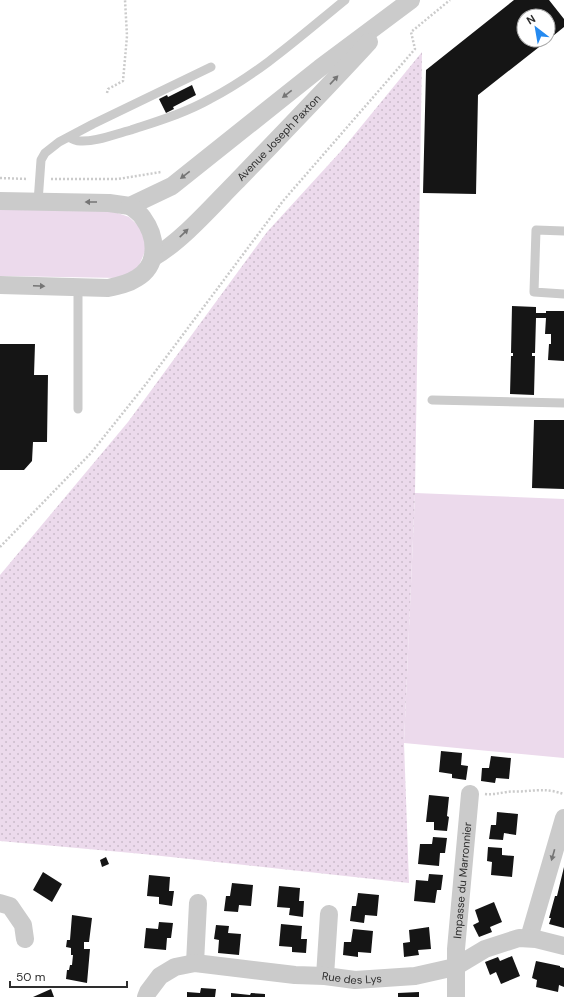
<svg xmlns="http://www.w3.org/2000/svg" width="564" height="997" font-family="'DM Sans',sans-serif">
	<defs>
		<pattern id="garden-dots" width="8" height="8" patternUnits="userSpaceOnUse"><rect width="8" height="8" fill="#ecdaec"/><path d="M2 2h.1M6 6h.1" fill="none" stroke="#cbbbcb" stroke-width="1.8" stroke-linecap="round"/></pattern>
	</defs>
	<rect width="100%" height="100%" fill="#fff"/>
	<!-- green -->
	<path fill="#ecdaec" d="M0,209L112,211L129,217L144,231L146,249L138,268L121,278L0,276Z
		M415,493L564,499V758L404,743Z"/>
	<!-- garden -->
	<path fill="url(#garden-dots)" d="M422,52L415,493L404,743L409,883L143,854L0,841V575L128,422L267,232L341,151Z"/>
	<!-- building -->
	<path fill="#151515" d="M514,0H549L564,19V27L548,40V16H524V40H548L478,95L476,194L423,193L426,70Z
		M192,85L196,95L173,107L174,109L166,113L159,99L167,95L168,97Z
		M512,306L536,307V313H546V311H564V361L548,360L549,344H551V334H545L546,318H536L535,353H532V356H535L534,395L510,394L511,356H513V353H511Z
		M0,344H35L34,375H48L47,442H33L32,461L24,470H0Z
		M534,420H564V489L532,488Z
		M441,751L462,753L461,765L468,766L466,780L452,778V774L439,772Z
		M491,756L511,758L509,779L496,778L495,783L481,781L482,768H489Z
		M429,795L449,797L447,816L449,817L447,831L434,830V822H426Z
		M497,812L518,814L516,835L504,833L503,840L489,839L491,825H496Z
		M433,837L447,838L445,853H440L439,866L418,864L420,844H432Z
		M488,847L502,848V855L514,856L512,877L491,875L492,862L487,861Z
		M106,857L109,864L102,867L100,860Z
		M564,867V928L549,924L551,918H549L555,896H557Z
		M43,872L62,884L52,902L33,890Z
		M429,874L443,875L441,890H437L435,903L414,901L416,880L428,881Z
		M149,875L170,877L169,891H174L172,906L159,904V897L147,896Z
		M232,883L253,885L251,906L239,905L238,912L224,911L226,896H230Z
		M279,886L300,888L299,901H304L303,917L289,915L290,908L277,907Z
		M358,893L379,895L377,916L365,915L364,923L350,921L352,906H356Z
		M494,902L502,922L490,927L492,932L479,937L473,925L479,922L475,910Z
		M72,915L92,918L89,942H84V949H90L87,983L66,979L67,970H69L70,965H72L73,955H71V948L66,947L67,940H70Z
		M159,922L173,923L171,938H167L166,950L144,948L146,928L158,929Z
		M281,924L302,926L301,939H307L306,953L292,952V947L279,946Z
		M216,925L229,926L228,933L241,934L239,955L218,953L219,940L214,939Z
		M429,927L431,949L418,950L419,955L404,957L403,943L410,942L409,930Z
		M353,929L373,931L371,953L358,952V957L343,955L344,942H351Z
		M512,956L520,976L501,984L496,972L490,975L485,962L498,957L500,961Z
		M536,961L560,966V967L564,968V987L559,985L558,992L536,987L537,980L532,978Z
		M201,988L216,989L215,997H187V992L200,993Z
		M51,989L54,997H33Z
		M419,992V997H398V993Z
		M231,993L250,995L251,993L265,994V997H231Z"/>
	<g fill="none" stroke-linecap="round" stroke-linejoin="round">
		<!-- path -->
		<path stroke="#cbcbcb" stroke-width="2.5" stroke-dasharray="2 2" stroke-linecap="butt" d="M107,93L108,89L123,81L127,36L125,0
			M0,178L28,179
			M51,179H118L161,172
			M0,547L91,453L146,384L283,201L415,49L411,32L450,0
			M485,794C493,795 499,793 507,792C513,791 520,792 526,791C543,790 548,789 564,794"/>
		<!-- lane -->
		<path stroke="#cbcbcb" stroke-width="9" d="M69,137C72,139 76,141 80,141C97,142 115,134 131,130C158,121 185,113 210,99C260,73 302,35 345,0
			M38,202L41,160L45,153L59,142L93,124L211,67
			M564,231L536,230L534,292L564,294
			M432,400L564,403
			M78,409V287"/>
		<!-- street -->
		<g stroke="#cbcbcb" stroke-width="18">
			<path d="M0,201L109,203L130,206L172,186L320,68L411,0"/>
			<path id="s1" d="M154,257C183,240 213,205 237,181C281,135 326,89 369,42"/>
			<path d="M0,285L108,288C118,286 128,284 137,278C159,265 157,237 143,218C140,213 134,209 130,206"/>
			<path d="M0,903L10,906L23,925L25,939"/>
			<path d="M529,938L564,818"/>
			<path d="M195,963L198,903"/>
			<path d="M325,976L329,914"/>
			<path id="s2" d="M146,997L148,992L160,976L175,967L195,963L295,975L325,976L355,980L415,976L455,967L485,949L519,938L536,939L564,946"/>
			<path id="s3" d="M456,997V949L470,794"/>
		</g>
	</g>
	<!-- one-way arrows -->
	<defs><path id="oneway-solid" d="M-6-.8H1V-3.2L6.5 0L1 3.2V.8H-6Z"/></defs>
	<g fill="#757575">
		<use href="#oneway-solid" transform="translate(334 80) rotate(-47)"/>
		<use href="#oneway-solid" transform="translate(287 94) rotate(142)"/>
		<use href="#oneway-solid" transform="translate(185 175) rotate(142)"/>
		<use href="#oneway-solid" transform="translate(91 202) rotate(-180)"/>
		<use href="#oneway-solid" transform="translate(184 233) rotate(-44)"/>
		<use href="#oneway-solid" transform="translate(39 286) rotate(2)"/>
		<use href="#oneway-solid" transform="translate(553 855) rotate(106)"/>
	</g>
	<g text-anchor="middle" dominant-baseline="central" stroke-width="4" stroke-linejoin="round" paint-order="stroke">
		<!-- street labels -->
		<g font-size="11" fill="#2e2e2e" stroke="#fff">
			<text stroke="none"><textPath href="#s1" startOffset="173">Avenue Joseph Paxton</textPath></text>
			<text stroke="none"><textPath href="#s3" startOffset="117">Impasse du Marronnier</textPath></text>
			<text stroke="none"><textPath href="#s2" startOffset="221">Rue des Lys</textPath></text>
		</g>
	</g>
	<!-- north arrow -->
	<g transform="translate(536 28) rotate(329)"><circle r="19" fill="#ffffff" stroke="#ababab"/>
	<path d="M0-3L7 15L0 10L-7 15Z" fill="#258af0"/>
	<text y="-6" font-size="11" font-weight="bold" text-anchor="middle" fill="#2e2e2e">N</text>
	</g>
	<!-- scale -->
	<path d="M10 981v6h117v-6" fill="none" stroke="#2e2e2e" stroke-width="2"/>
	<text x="16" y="981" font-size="12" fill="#2e2e2e" stroke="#ffffff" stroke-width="3" paint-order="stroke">50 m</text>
</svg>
